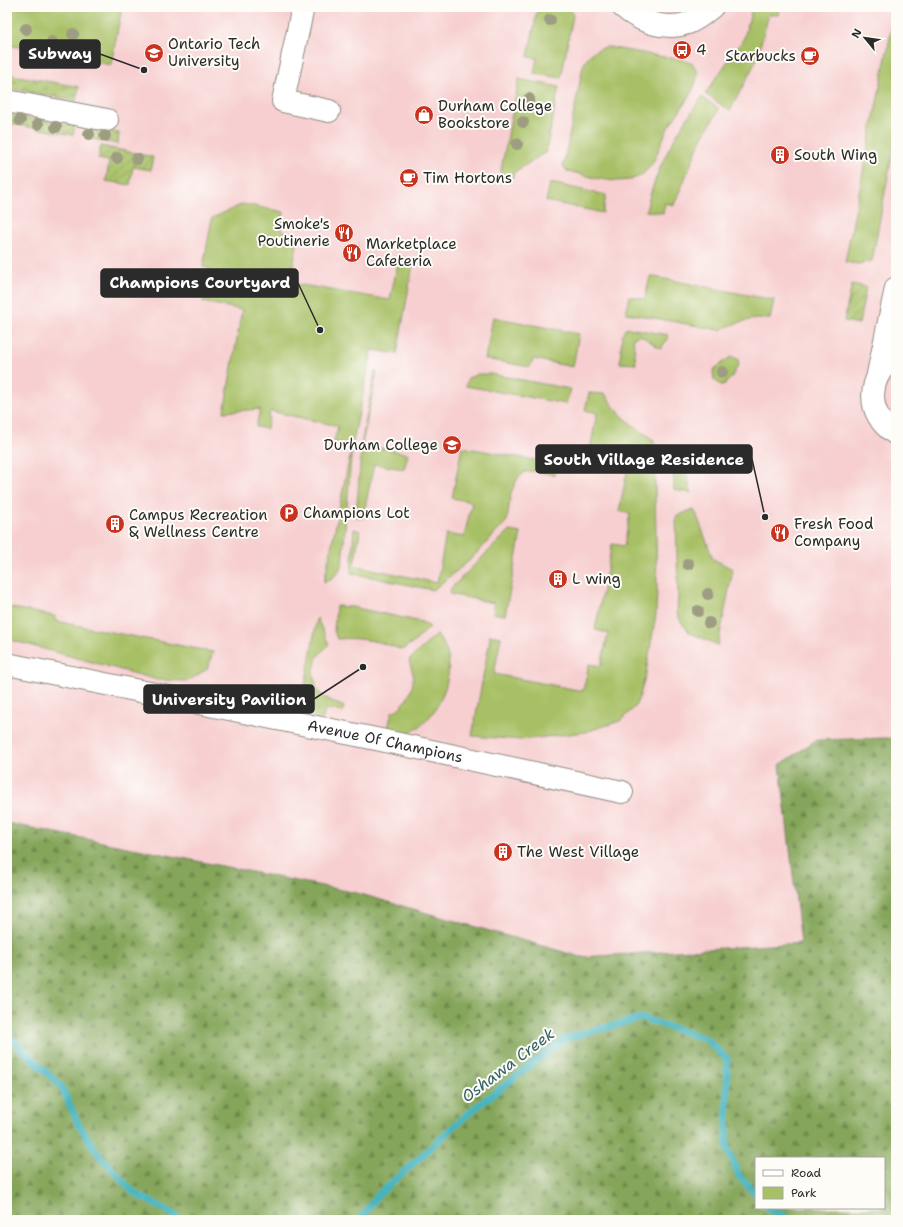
<svg xmlns="http://www.w3.org/2000/svg" width="903" height="1227" font-family="'Shantell Sans',sans-serif">
	<defs>
		<pattern id="forest-firs" width="22" height="20" patternUnits="userSpaceOnUse"><rect width="22" height="20" fill="#85a65a"/><path d="M5 1l3.5 6h-7zM16 11l3.5 6h-7z" fill="#6d874b"/></pattern>
		<pattern id="wetland-marsh" width="20" height="14" patternUnits="userSpaceOnUse"><rect width="20" height="14" fill="#a7c065"/><path d="M1 5h8M5 5V1M11 12h8M15 12V8" fill="none" stroke="#889c53"/></pattern>
		<pattern id="garden-furrows" width="10" height="10" patternUnits="userSpaceOnUse"><rect width="10" height="10" fill="#a7c065"/><path d="M-1 1l2-2M0 10L10 0M9 11l2-2" fill="none" stroke="#889c53"/></pattern>
	</defs>
	<rect width="100%" height="100%" fill="#fdfcf7"/>
	<filter id="ink" filterUnits="userSpaceOnUse"><feTurbulence type="fractalNoise" baseFrequency=".025" numOctaves="2"/><feDisplacementMap in="SourceGraphic" scale="8" xChannelSelector="R" yChannelSelector="G"/><feConvolveMatrix kernelMatrix="1 2 1 2 8 2 1 2 1" color-interpolation-filters="sRGB"/></filter>
	<filter id="wash" filterUnits="userSpaceOnUse"><feTurbulence type="fractalNoise" baseFrequency=".012" numOctaves="4" result="noise"/><feDisplacementMap in="SourceGraphic" scale="16" xChannelSelector="R" yChannelSelector="G"/><feGaussianBlur stdDeviation="0.9" result="paint"/><feColorMatrix in="noise" values="0 0 0 0 0 0 0 0 0 0 0 0 0 0 0 0 0 1.4 0 .05"/><feComposite in="paint" operator="in"/></filter>
	<g filter="url(#wash)">
		<rect width="100%" height="100%" fill="#f6e9d5"/>
		<!-- built -->
		<path fill="#f7cfd0" d="M7,7H896V739L887,738L816,740L780,765L801,943L581,957L357,893L7,823Z"/>
		<!-- green -->
		<path fill="#a7c065" stroke="#697648" d="M7,7H122L111,65L7,45Z
			M538,7H570L573,16L561,78L534,73L537,58L528,57Z
			M758,7H779L778,15L769,14L756,61L730,111L705,94L744,38L751,12Z
			M896,7V134L872,261L858,264L845,262Z
			M608,47L682,60L693,64L698,73C695,93 680,109 669,126C663,137 659,151 653,162C635,194 595,177 567,171L563,167L583,66C589,53 595,49 608,47Z
			M519,79L559,87L546,152L513,173V177L500,175Z
			M702,97L719,109L700,142L674,205L665,203L663,213L646,211C655,169 677,131 702,97Z
			M550,183L606,195L603,213L546,201Z
			M243,204L284,212L281,231L299,234L290,283L390,300L399,257L414,259L397,354L372,350L352,446L342,565C338,574 333,579 324,582L352,446L334,442L338,426L270,411L267,429L256,427L260,409L224,412L242,310L203,302L209,268L203,267L212,218Z
			M650,276L774,300L770,319C751,318 737,322 720,330L626,313L629,296L645,299Z
			M493,317L579,334L573,367L533,359L530,367L485,359Z
			M629,328L669,335L661,349L640,335L633,338L636,364L620,363L622,335L625,329Z
			M733,357L738,359L739,364L731,378L725,384L721,385L714,380L713,370L729,358Z
			M375,371L377,372L362,444L408,454L404,469L374,464L363,518L356,517L362,440Z
			M478,374H491L570,389L566,404L466,386L468,378Z
			M589,393L605,394C617,414 635,428 654,440L657,587L656,614L646,673L640,695L635,707L620,721L585,732L521,740L472,736L490,639L489,635L501,637L494,674L583,691L589,664L601,666L608,633L595,630L612,544L624,546L630,514L619,511L627,472L587,465L597,413L585,410Z
			M673,446L680,450L690,451L687,477L691,493L674,490Z
			M462,447L556,464L554,475L537,471L525,472L517,479L511,493L507,521L470,560L433,590L351,573L354,529L360,531L354,565L437,583L446,534L464,537L472,502L452,498Z
			M694,510L696,513L713,559L733,569L718,645L690,633L681,622L677,613L678,593L676,517L688,511Z
			M509,531L521,533L505,615L493,613L494,603L449,594L451,588Z
			M336,606L352,607L422,622L430,627L411,645L410,644L402,650C381,641 360,637 337,639L334,631Z
			M7,607L55,616V621L213,652L207,669L188,681L158,680L7,639Z
			M317,618L329,644L317,657L313,673L317,690L324,697L344,707L343,712L325,709L323,719L300,714Z
			M437,634C441,640 445,645 447,653C455,679 435,724 408,733C402,735 394,733 387,732L392,712C403,709 413,692 413,679C414,673 410,666 409,660Z"/>
		<!-- forest -->
		<path fill="url(#forest-firs)" stroke="#586842" fill-rule="evenodd" d="M887,738L896,739V1220H7V823L357,893L581,957L801,943L780,765L816,740ZM756,1158H884V1208H756Z"/>
		<!-- wetland -->
		<path fill="url(#wetland-marsh)" stroke="#697648" d="M7,74L79,87L76,101L7,88Z"/>
		<!-- garden -->
		<path fill="url(#garden-furrows)" stroke="#697648" d="M7,114L75,126L73,135L7,123Z
			M88,128L119,133L118,144L86,138Z
			M101,146L153,157L151,170L133,167L130,185L106,181L109,161L98,159Z
			M852,284L866,287L859,324L844,321Z"/>
		<g fill="none" stroke-linecap="round" stroke-linejoin="round">
			<!-- stream -->
			<path stroke="#45b4bf" stroke-width="7" d="M7,1035L61,1086L79,1125L99,1155L133,1192L173,1214L178,1220
				M768,1208L790,1220
				M360,1220L376,1197L471,1111L566,1038L642,1018L706,1039L727,1059V1147L739,1176L756,1194"/>
		</g>
	</g>
	<g filter="url(#ink)">
		<g fill="none" stroke-linecap="round" stroke-linejoin="round">
			<defs>
				<g id="minor">
					<path d="M303,7L283,101L329,111"/>
					<path d="M623,7C640,22 666,31 688,23C697,20 705,13 712,7"/>
					<path d="M7,101L107,120"/>
					<path d="M896,356C867,376 864,414 896,434"/>
					<path d="M878,374L896,288"/>
					<path id="s1" d="M7,664L376,739L622,792"/>
				</g>
			</defs>
			<!-- minor casing -->
			<use href="#minor" stroke="#908a80" stroke-width="24"/>
			<!-- minor -->
			<use href="#minor" stroke="#fff" stroke-width="22"/>
		</g>
		<!-- trees -->
		<g fill="#9e9d82">
			<circle cx="550" cy="20" r="6"/>
			<circle cx="26" cy="29" r="6"/>
			<circle cx="73" cy="34" r="6"/>
			<circle cx="52" cy="42" r="6"/>
			<circle cx="529" cy="99" r="6"/>
			<circle cx="20" cy="120" r="6"/>
			<circle cx="523" cy="122" r="6"/>
			<circle cx="38" cy="124" r="6"/>
			<circle cx="56" cy="127" r="6"/>
			<circle cx="89" cy="134" r="6"/>
			<circle cx="105" cy="136" r="6"/>
			<circle cx="517" cy="144" r="6"/>
			<circle cx="117" cy="158" r="6"/>
			<circle cx="137" cy="159" r="6"/>
			<circle cx="722" cy="372" r="6"/>
			<circle cx="688" cy="564" r="6"/>
			<circle cx="708" cy="594" r="6"/>
			<circle cx="698" cy="611" r="6"/>
			<circle cx="709" cy="623" r="6"/>
		</g>
	</g>
	<!-- icons -->
	<defs>
		<symbol id="bus-disc" viewBox="-11 -11 22 22"><circle r="9.5" fill="#c8321e" stroke="#fdfcf7"/><path d="M-5-6H5V4H4V6H2V4H-2V6H-4V4H-5ZM-3.5-4V0h7V-4ZM-3.5 1.2v1.5H-2V1.2ZM2 1.2v1.5H3.5V1.2Z" fill="#fff"/></symbol>
		<symbol id="university-disc" viewBox="-11 -11 22 22"><circle r="9.5" fill="#c8321e" stroke="#fdfcf7"/><path d="M0-5L7-2L0 1L-7-2ZM-4 1L0 2.5L4 1V4Q0 6-4 4Z" fill="#fff"/></symbol>
		<symbol id="cafe-disc" viewBox="-11 -11 22 22"><circle r="9.5" fill="#c8321e" stroke="#fdfcf7"/><path d="M-5.5-4.5H6V0H3Q3 3.5 0 3.5H-2.5Q-5.5 3.5-5.5 0ZM3-3.2v2h1.7v-2ZM-6 4.5H4V6H-6Z" fill="#fff"/></symbol>
		<symbol id="shop-disc" viewBox="-11 -11 22 22"><circle r="9.5" fill="#c8321e" stroke="#fdfcf7"/><path d="M-5-2.5h2.3a2.7 3.5 0 0 1 5.4 0H5L5.5 6h-11ZM-1.5-2.5h3a1.5 2.3 0 0 0-3 0Z" fill="#fff"/></symbol>
		<symbol id="building-disc" viewBox="-11 -11 22 22"><circle r="9.5" fill="#c8321e" stroke="#fdfcf7"/><path d="M-4-6H4V6H1V3H-1V6H-4ZM-2.5-4.3h1.7v1.8h-1.7ZM.8-4.3h1.7v1.8H.8ZM-2.5-1h1.7V.8h-1.7ZM.8-1h1.7V.8H.8Z" fill="#fff"/></symbol>
		<symbol id="restaurant-disc" viewBox="-11 -11 22 22"><circle r="9.5" fill="#c8321e" stroke="#fdfcf7"/><path d="M-5-6h1v4h1v-4h1v4h1v-4h1v5L-1.5 .5V6h-2V.5L-5-1ZM5-6V6H3V1.5H1.5Q1.5-4 5-6Z" fill="#fff"/></symbol>
		<symbol id="parking-disc" viewBox="-11 -11 22 22"><circle r="9.5" fill="#c8321e" stroke="#fdfcf7"/><path d="M-3.5-5.5H1a3.5 3.5 0 0 1 0 7H-1V5.5H-3.5ZM-1-3.4V-.6H.8a1.4 1.4 0 0 0 0-2.8Z" fill="#fff"/></symbol>
	</defs>
	<g fill-rule="evenodd">
		<use href="#bus-disc" x="671" y="39" width="22" height="22"/>
		<use href="#university-disc" x="143" y="42" width="22" height="22"/>
		<use href="#cafe-disc" x="799" y="45" width="22" height="22"/>
		<use href="#shop-disc" x="413" y="104" width="22" height="22"/>
		<use href="#building-disc" x="769" y="144" width="22" height="22"/>
		<use href="#cafe-disc" x="398" y="167" width="22" height="22"/>
		<use href="#restaurant-disc" x="333" y="222" width="22" height="22"/>
		<use href="#restaurant-disc" x="341" y="242" width="22" height="22"/>
		<use href="#university-disc" x="441" y="434" width="22" height="22"/>
		<use href="#parking-disc" x="278" y="502" width="22" height="22"/>
		<use href="#building-disc" x="104" y="513" width="22" height="22"/>
		<use href="#restaurant-disc" x="769" y="522" width="22" height="22"/>
		<use href="#building-disc" x="547" y="568" width="22" height="22"/>
		<use href="#building-disc" x="492" y="841" width="22" height="22"/>
	</g>
	<g text-anchor="middle" dominant-baseline="central" stroke-width="4" stroke-linejoin="round" paint-order="stroke">
		<!-- poi labels -->
		<g font-size="15" fill="#2b2b2b" stroke="#fdfcf7" text-anchor="start">
			<text x="168" y="44">Ontario Tech<tspan x="168" dy="17">University</tspan></text>
			<text x="696" y="50">4</text>
			<text x="796" y="56" text-anchor="end">Starbucks</text>
			<text x="438" y="106">Durham College<tspan x="438" dy="17">Bookstore</tspan></text>
			<text x="794" y="155">South Wing</text>
			<text x="423" y="178">Tim Hortons</text>
			<text x="330" y="224" text-anchor="end">Smoke's<tspan x="330" dy="17">Poutinerie</tspan></text>
			<text x="366" y="244">Marketplace<tspan x="366" dy="17">Cafeteria</tspan></text>
			<text x="438" y="445" text-anchor="end">Durham College</text>
			<text x="303" y="513">Champions Lot</text>
			<text x="129" y="515">Campus Recreation<tspan x="129" dy="17">&amp; Wellness Centre</tspan></text>
			<text x="794" y="524">Fresh Food<tspan x="794" dy="17">Company</tspan></text>
			<text x="572" y="579">L wing</text>
			<text x="517" y="852">The West Village</text>
		</g>
		<!-- street labels -->
		<g font-size="15" fill="#2b2b2b" stroke="#fdfcf7">
			<text stroke="none"><textPath href="#s1" startOffset="386">Avenue Of Champions</textPath></text>
		</g>
		<!-- water labels -->
		<g font-size="16" font-style="italic" fill="#356266" stroke="#fdfcf7">
			<text transform="translate(508 1065) rotate(-37)">Oshawa Creek</text>
		</g>
	</g>
	<!-- callouts -->
	<path fill="none" stroke="#2b2b2b" stroke-width="1.5" d="M144 70L100 54M320 330L298 283M765 517L752 459M363 667L314 699"/>
	<g fill="#2b2b2b" stroke="#fdfcf7" stroke-width="1.5">
		<circle cx="144" cy="70" r="4"/>
		<circle cx="320" cy="330" r="4"/>
		<circle cx="765" cy="517" r="4"/>
		<circle cx="363" cy="667" r="4"/>
	</g>
	<g fill="#2b2b2b" stroke="#2b2b2b" stroke-width="1.5">
		<rect x="20" y="40" width="80" height="28" rx="4"/>
		<rect x="101" y="269" width="197" height="28" rx="4"/>
		<rect x="536" y="445" width="216" height="28" rx="4"/>
		<rect x="144" y="685" width="170" height="28" rx="4"/>
	</g>
	<g font-size="16" text-anchor="middle" font-weight="bold" fill="#fff">
		<text x="60" y="59">Subway</text>
		<text x="200" y="288">Champions Courtyard</text>
		<text x="644" y="465">South Village Residence</text>
		<text x="229" y="705">University Pavilion</text>
	</g>
	<!-- margin -->
	<rect width="903" height="1227" fill="none" stroke="#fdfcf7" stroke-width="24"/>
	<!-- legend -->
	<rect x="755" y="1157" width="130" height="52" fill="#fdfcf7" stroke="#a9a8a5"/>
	<rect x="763" y="1170" width="20" height="6" fill="#ffffff" stroke="#a9a8a5"/>
	<text x="791" y="1177" font-size="12" fill="#2b2b2b">Road</text>
	<rect x="763" y="1187" width="20" height="12" fill="#a7c065" stroke="#a9a8a5"/>
	<text x="791" y="1197" font-size="12" fill="#2b2b2b">Park</text>
	<!-- north arrow -->
	<g transform="translate(865 38) rotate(299)" stroke="#fdfcf7" stroke-width="3" paint-order="stroke">
	<path d="M0-3L7 15L0 10L-7 15Z" fill="#2b2b2b"/>
	<text y="-6" font-size="11" font-weight="bold" text-anchor="middle" fill="#2b2b2b">N</text>
	</g>
</svg>
